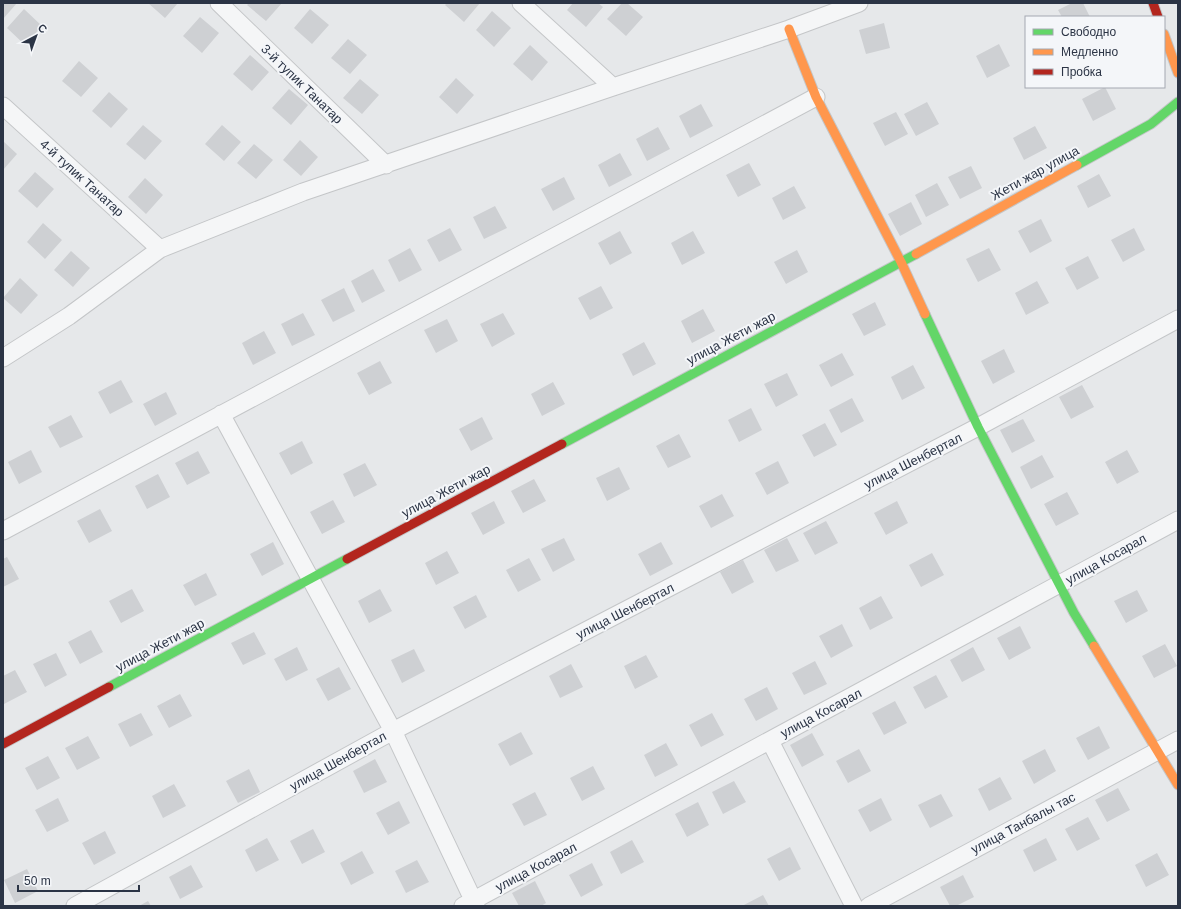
<svg xmlns="http://www.w3.org/2000/svg" width="1181" height="909" font-family="Arial,sans-serif">
	<rect width="100%" height="100%" fill="#e6e8ea"/>
	<!-- building -->
	<path fill="#ced0d3" d="M3,3H17L3,19Z
		M148,3H178L165,18Z
		M249,3H282L266,21L247,5Z
		M447,3H480L464,22L445,5Z
		M573,3H598L603,7L586,27L567,10Z
		M622,3H627L643,17L626,36L607,19Z
		M1072,3H1083L1090,17H1062L1058,10Z
		M24,9L42,26L25,45L7,28Z
		M310,9L329,25L312,44L294,28Z
		M492,11L511,28L494,47L476,30Z
		M200,17L219,33L202,53L183,36Z
		M884,23L890,48L866,54L859,30Z
		M348,39L367,55L350,74L331,58Z
		M999,44L1010,66L987,78L976,56Z
		M530,45L548,62L532,81L513,64Z
		M250,55L269,72L252,91L233,74Z
		M79,61L98,78L81,97L62,81Z
		M456,78L474,95L457,114L439,97Z
		M360,79L379,95L362,114L343,98Z
		M1105,87L1116,109L1093,121L1082,99Z
		M289,89L308,105L291,125L272,108Z
		M109,92L128,109L111,128L92,111Z
		M927,102L939,124L916,136L904,114Z
		M701,104L713,126L690,138L679,116Z
		M896,112L908,134L885,146L873,123Z
		M143,125L162,141L145,160L126,144Z
		M222,125L241,142L224,161L205,144Z
		M1035,126L1047,148L1024,160L1013,138Z
		M658,127L670,149L647,161L636,139Z
		M300,140L318,157L301,176L283,160Z
		M3,141L17,154L3,170Z
		M254,144L273,160L256,179L237,163Z
		M620,153L632,175L609,187L598,165Z
		M749,163L761,185L738,197L726,175Z
		M971,166L982,188L960,199L948,177Z
		M35,172L54,189L37,208L18,191Z
		M1099,174L1111,196L1088,208L1077,186Z
		M564,177L575,199L553,211L541,189Z
		M145,178L163,195L146,214L128,197Z
		M937,183L949,205L926,217L915,195Z
		M794,186L806,208L783,220L772,198Z
		M911,202L922,224L900,236L888,214Z
		M495,206L507,228L484,239L473,217Z
		M1041,219L1052,241L1030,253L1018,231Z
		M43,223L62,240L45,259L27,242Z
		M450,228L462,250L439,262L427,240Z
		M1134,228L1145,250L1123,262L1111,240Z
		M620,231L632,253L610,265L598,243Z
		M693,231L705,253L682,265L671,243Z
		M410,248L422,270L399,282L388,260Z
		M989,248L1001,270L978,282L966,259Z
		M797,250L808,272L786,284L774,262Z
		M71,251L90,268L73,287L54,270Z
		M1088,256L1099,278L1077,290L1065,268Z
		M373,269L385,291L362,303L351,281Z
		M20,278L38,295L21,314L3,298Z
		M1037,281L1049,303L1026,315L1015,293Z
		M601,286L613,308L590,320L578,298Z
		M344,288L355,311L333,322L321,300Z
		M875,302L886,325L864,336L852,314Z
		M703,309L715,331L692,343L681,321Z
		M303,313L315,335L292,346L281,324Z
		M503,313L515,334L492,347L480,324Z
		M447,319L458,341L436,353L424,330Z
		M264,331L276,353L253,365L242,343Z
		M644,342L656,364L633,376L622,354Z
		M1004,349L1015,372L993,384L981,361Z
		M842,353L854,375L831,387L819,365Z
		M380,361L392,383L369,395L357,373Z
		M913,365L925,388L902,400L891,377Z
		M787,373L798,395L776,407L764,384Z
		M121,380L133,402L110,414L98,392Z
		M553,382L565,404L542,416L531,394Z
		M1082,385L1094,407L1071,419L1059,397Z
		M166,392L177,414L155,426L143,404Z
		M852,398L864,421L841,433L829,410Z
		M751,408L762,430L739,442L728,420Z
		M71,415L83,437L60,448L48,427Z
		M482,417L493,439L471,451L459,429Z
		M1023,419L1035,441L1012,453L1000,430Z
		M825,423L837,445L814,457L802,435Z
		M679,434L691,457L668,468L656,446Z
		M302,441L313,463L291,475L279,453Z
		M31,450L42,472L19,484L8,462Z
		M1127,450L1139,472L1117,484L1105,462Z
		M198,451L210,473L187,485L175,463Z
		M1042,455L1054,477L1031,489L1020,467Z
		M778,461L789,483L767,495L755,473Z
		M365,463L377,485L354,497L343,474Z
		M619,467L630,489L607,501L596,478Z
		M158,474L170,497L147,509L135,486Z
		M534,479L546,501L523,513L511,491Z
		M1067,492L1079,514L1056,526L1044,504Z
		M722,494L734,516L711,528L699,506Z
		M333,500L345,522L322,534L310,512Z
		M494,501L505,523L483,535L471,513Z
		M897,501L908,523L886,535L874,513Z
		M100,509L112,531L89,543L77,521Z
		M826,521L838,543L815,555L803,533Z
		M564,538L575,560L553,572L541,549Z
		M787,538L799,561L776,572L764,550Z
		M273,542L284,564L262,576L250,554Z
		M661,542L673,564L650,576L638,554Z
		M447,551L459,573L436,585L425,563Z
		M932,553L944,575L921,587L909,565Z
		M7,557L19,579L3,587V559Z
		M529,558L541,580L518,592L506,570Z
		M743,560L754,582L732,594L720,572Z
		M206,573L217,595L195,606L183,585Z
		M132,589L144,611L121,623L109,601Z
		M380,589L392,611L369,623L358,601Z
		M1137,590L1148,611L1126,623L1114,601Z
		M476,595L487,617L465,629L453,607Z
		M881,596L893,618L870,630L859,608Z
		M842,624L853,646L831,658L819,636Z
		M1020,626L1031,648L1009,660L997,638Z
		M91,630L103,652L80,664L68,642Z
		M254,632L266,654L243,665L231,643Z
		M1165,644L1177,666L1154,678L1142,656Z
		M297,647L308,670L286,681L274,659Z
		M973,647L985,670L962,682L950,660Z
		M414,649L425,671L402,683L391,660Z
		M56,653L67,675L45,687L33,664Z
		M646,655L658,677L635,689L624,666Z
		M815,661L827,684L804,695L792,673Z
		M571,664L583,687L560,698L549,676Z
		M339,667L351,689L328,701L316,679Z
		M15,670L27,692L4,704L3,676Z
		M936,675L948,697L925,709L913,687Z
		M767,687L778,709L756,721L744,699Z
		M180,694L192,716L169,728L157,706Z
		M895,701L907,723L884,735L872,713Z
		M141,713L153,735L130,747L118,724Z
		M712,713L724,735L701,747L689,725Z
		M1099,726L1110,748L1088,760L1076,738Z
		M521,732L533,754L510,766L498,744Z
		M812,733L824,755L802,767L790,745Z
		M88,736L100,758L77,770L65,748Z
		M666,743L678,765L655,777L644,755Z
		M859,749L871,771L848,783L836,761Z
		M1045,749L1056,771L1034,784L1022,761Z
		M48,756L60,778L37,790L25,768Z
		M375,759L387,782L364,793L353,771Z
		M593,766L605,789L582,801L570,778Z
		M249,769L260,792L238,803L226,781Z
		M1000,777L1012,799L989,811L978,789Z
		M734,781L746,802L723,814L712,792Z
		M174,784L186,806L163,818L152,796Z
		M1118,788L1130,810L1107,822L1095,800Z
		M535,792L547,815L524,826L512,804Z
		M941,794L953,816L930,828L918,805Z
		M58,798L69,821L47,832L35,810Z
		M881,798L892,820L870,832L858,810Z
		M399,801L410,823L388,835L376,813Z
		M698,802L709,825L687,837L675,814Z
		M1088,817L1100,839L1077,851L1065,829Z
		M313,829L325,852L302,864L290,841Z
		M105,831L116,853L94,865L82,843Z
		M267,838L279,860L256,872L245,850Z
		M1046,838L1057,860L1034,872L1023,850Z
		M632,840L644,862L621,874L610,852Z
		M790,847L801,869L779,881L767,859Z
		M362,851L374,873L351,885L340,863Z
		M1157,853L1169,875L1146,887L1135,865Z
		M417,860L429,882L406,893L395,871Z
		M592,863L603,885L581,897L569,875Z
		M191,865L203,887L180,899L169,877Z
		M27,869L38,891L15,903L4,880Z
		M963,875L974,897L956,906H950L940,887Z
		M535,881L546,903L541,906H519L512,893Z
		M763,895L769,906H742Z
		M148,901L151,906H139Z"/>
	<g fill="none" stroke-linecap="round" stroke-linejoin="round">
		<defs>
			<path id="street" d="M219,3L386,165
				M521,3L613,87
				M3,106L160,249
				M3,358L69,316L160,249L303,192L613,87L789,29L859,3
				M221,414L393,731L476,906
				M3,531L816,97
				M770,741L854,906
				M75,906L393,731L978,427L1178,319
				M463,906L1178,520
				M869,906L1178,740"/>
			<path id="fast" d="M1077,165L1151,124L1178,102
				M925,314L978,427L1074,613L1094,646
				M562,444L916,254
				M109,687L347,559"/>
			<path id="slow" d="M789,29L816,97L901,262L925,314
				M1164,34L1178,73
				M916,254L1077,165
				M1094,646L1178,785"/>
			<path id="jam" d="M1153,3L1158,17
				M347,559L562,444
				M3,744L109,687"/>
		</defs>
		<!-- street casing -->
		<use href="#street" stroke="#c4c6c8" stroke-width="19"/>
		<!-- fast casing -->
		<use href="#fast" stroke="#c4c6c8" stroke-width="11"/>
		<!-- slow casing -->
		<use href="#slow" stroke="#c4c6c8" stroke-width="11"/>
		<!-- jam casing -->
		<use href="#jam" stroke="#c4c6c8" stroke-width="11"/>
		<!-- street -->
		<use href="#street" stroke="#f5f6f7" stroke-width="17"/>
		<!-- fast -->
		<use href="#fast" stroke="#63d668" stroke-width="9"/>
		<!-- slow -->
		<use href="#slow" stroke="#ff974d" stroke-width="9"/>
		<!-- jam -->
		<use href="#jam" stroke="#b3261e" stroke-width="9"/>
	</g>
	<g text-anchor="middle" dominant-baseline="central" stroke-width="4" stroke-linejoin="round" paint-order="stroke">
		<!-- street labels -->
		<g font-size="13" fill="#2b3445" stroke="#f4f6f9">
			<text transform="translate(302 84) rotate(44)">3-й тупик Танатар</text>
			<text transform="translate(1035 173) rotate(-29)">Жети жар улица</text>
			<text transform="translate(82 178) rotate(42)">4-й тупик Танатар</text>
			<text transform="translate(731 338) rotate(-28)">улица Жети жар</text>
			<text transform="translate(913 461) rotate(-27)">улица Шенбертал</text>
			<text transform="translate(446 491) rotate(-28)">улица Жети жар</text>
			<text transform="translate(1106 559) rotate(-29)">улица Косарал</text>
			<text transform="translate(625 611) rotate(-27)">улица Шенбертал</text>
			<text transform="translate(160 645) rotate(-28)">улица Жети жар</text>
			<text transform="translate(821 713) rotate(-28)">улица Косарал</text>
			<text transform="translate(338 761) rotate(-29)">улица Шенбертал</text>
			<text transform="translate(1023 823) rotate(-28)">улица Танбалы тас</text>
			<text transform="translate(536 867) rotate(-28)">улица Косарал</text>
		</g>
	</g>
	<!-- border -->
	<rect width="1181" height="909" fill="none" stroke="#2b3445" stroke-width="8"/>
	<!-- legend -->
	<rect x="1025" y="16" width="140" height="72" fill="#f4f6f9" stroke="#a4a8b1"/>
	<rect x="1033" y="29" width="20" height="6" fill="#63d668" stroke="#a4a8b1"/>
	<text x="1061" y="36" font-size="12" fill="#2b3445">Свободно</text>
	<rect x="1033" y="49" width="20" height="6" fill="#ff974d" stroke="#a4a8b1"/>
	<text x="1061" y="56" font-size="12" fill="#2b3445">Медленно</text>
	<rect x="1033" y="69" width="20" height="6" fill="#b3261e" stroke="#a4a8b1"/>
	<text x="1061" y="76" font-size="12" fill="#2b3445">Пробка</text>
	<!-- north arrow -->
	<g transform="translate(36 36) rotate(41)" stroke="#f4f6f9" stroke-width="3" paint-order="stroke">
	<path d="M0-3L7 15L0 10L-7 15Z" fill="#2b3445"/>
	<text y="-6" font-size="11" font-weight="bold" text-anchor="middle" fill="#2b3445">С</text>
	</g>
	<!-- scale -->
	<path d="M18 885v6h121v-6" fill="none" stroke="#2b3445" stroke-width="2"/>
	<text x="24" y="885" font-size="12" fill="#2b3445" stroke="#f4f6f9" stroke-width="3" paint-order="stroke">50 m</text>
</svg>
